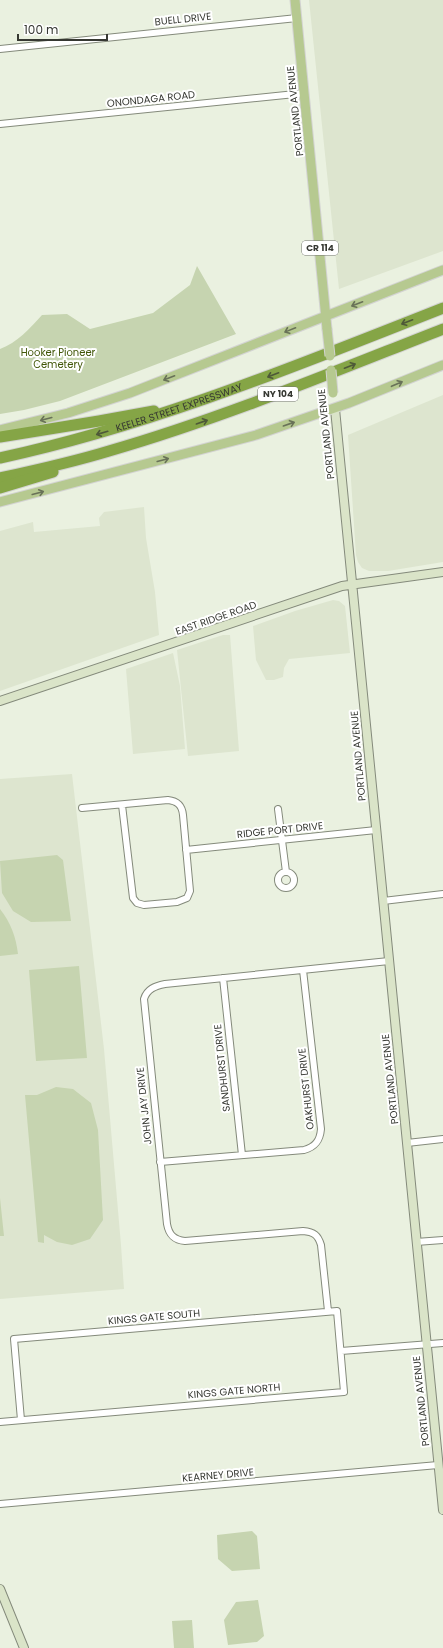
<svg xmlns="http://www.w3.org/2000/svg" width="443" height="1648" font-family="Poppins,sans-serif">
	<rect width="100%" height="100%" fill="#eaf1e0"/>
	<!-- built -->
	<path fill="#dde5cf" d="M309,0H443V251L339,289Z
		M443,395V562L388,571H369L362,568L358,562L356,555L348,435Z
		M144,507L146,538L155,592L159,635L0,691V531L33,522L34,532L100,526L99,518L104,512Z
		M333,600L339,601L345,606L350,653L289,659L284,668L283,677L274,680H266L256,660L253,626L295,611Z
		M223,635H230L239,751L188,756L177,650Z
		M173,653L180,686L185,749L133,754L126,669Z
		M72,774L104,1049L121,1245L124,1289L0,1299V779Z"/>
	<!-- green -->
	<path fill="#c6d4b0" d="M197,266L236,334L60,401L24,410L0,414V349C17,343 30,328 42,315L67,314L90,329L153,313L190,285Z
		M57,855L63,860L71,921L31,922L13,911L2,893L0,861Z
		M0,909C11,923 16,937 18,954L0,956Z
		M79,966L87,1058L36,1061L29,970Z
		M56,1087L73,1089L91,1103L98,1130L103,1220L90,1239L72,1245L57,1242L44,1235V1243L38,1242L25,1095H37Z
		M0,1198L4,1236H0Z
		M252,1531L257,1536L260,1569L232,1571L218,1559L217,1535Z
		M258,1600L264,1636L257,1642L228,1645L224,1620L236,1602Z
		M192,1620L194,1648H174L172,1621Z"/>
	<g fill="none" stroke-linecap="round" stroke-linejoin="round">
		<defs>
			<path id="street" d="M0,49L297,18
				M0,124L305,93
				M82,808L168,800C177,801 182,805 183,815L190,891L187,898L177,902L144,905L137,903L133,898L122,805
				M278,809L286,872
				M186,850L376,830
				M278 880a8 8 0 1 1 16 0a8 8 0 1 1-16 0Z
				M383,901L443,894
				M223,978L242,1155
				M407,1143L443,1139
				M160,1162L304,1150C315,1147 320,1141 321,1129L303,970
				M416,1242L443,1240
				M328,1311L321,1245C318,1235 314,1232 303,1231L185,1241C174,1240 169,1235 167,1224L144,999C147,989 155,986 165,984L389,961
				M341,1351L443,1343
				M0,1422L344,1392L337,1311L14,1339L21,1420
				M0,1504L438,1465"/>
			<path id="secondary" d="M335,409L443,1510
				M0,701L342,586L443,572
				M0,1589L24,1648"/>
			<path id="primary" d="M295,0L327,329
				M0,430L68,413L130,393L443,270
				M0,502L256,435L349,403L443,365"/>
			<g id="highway">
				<path d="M0,437L99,421L154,411"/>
				<path id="s1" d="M0,458C153,425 298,365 443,308"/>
				<path d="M0,478C37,470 73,462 109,451C223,418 333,372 443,329"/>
				<path d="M0,488L53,472"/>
			</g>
		</defs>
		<!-- street casing -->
		<use href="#street" stroke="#848a7b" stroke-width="8"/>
		<!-- secondary casing -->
		<use href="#secondary" stroke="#848a7b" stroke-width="10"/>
		<!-- primary casing -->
		<use href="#primary" stroke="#d3d3d2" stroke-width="11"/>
		<!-- highway casing -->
		<use href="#highway" stroke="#d3d3d2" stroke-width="13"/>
		<!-- street -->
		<use href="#street" stroke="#fff" stroke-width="6"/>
		<!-- secondary -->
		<use href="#secondary" stroke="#dae4c8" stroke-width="8"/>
		<!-- primary -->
		<use href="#primary" stroke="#b6c990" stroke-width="9"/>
		<!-- highway -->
		<use href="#highway" stroke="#85a546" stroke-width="11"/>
		<defs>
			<path id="primary-bridge" d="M327,329L330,356
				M331,370L333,393"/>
		</defs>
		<!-- primary-bridge casing -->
		<use href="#primary-bridge" stroke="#d3d3d2" stroke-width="11" stroke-linecap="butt"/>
		<!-- primary-bridge -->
		<use href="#primary-bridge" stroke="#b6c990" stroke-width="9"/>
	</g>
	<!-- one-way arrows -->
	<defs><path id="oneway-shaft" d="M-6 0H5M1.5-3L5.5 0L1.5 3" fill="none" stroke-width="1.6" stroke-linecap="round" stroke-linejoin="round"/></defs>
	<g stroke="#697258">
		<use href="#oneway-shaft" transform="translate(357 304) rotate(159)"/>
		<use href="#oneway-shaft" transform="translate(290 330) rotate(158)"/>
		<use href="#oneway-shaft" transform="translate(169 378) rotate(159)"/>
		<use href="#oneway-shaft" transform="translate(397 384) rotate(-23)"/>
		<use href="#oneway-shaft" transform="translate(46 419) rotate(165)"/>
		<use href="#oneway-shaft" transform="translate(289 424) rotate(-19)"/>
		<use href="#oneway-shaft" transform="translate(163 460) rotate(-15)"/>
		<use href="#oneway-shaft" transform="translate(38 493) rotate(-15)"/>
	</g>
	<g stroke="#4e5938">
		<use href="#oneway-shaft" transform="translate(407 322) rotate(159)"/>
		<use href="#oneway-shaft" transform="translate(350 366) rotate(-21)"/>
		<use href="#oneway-shaft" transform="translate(273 375) rotate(159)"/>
		<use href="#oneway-shaft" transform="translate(202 422) rotate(-19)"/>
		<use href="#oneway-shaft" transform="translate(102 433) rotate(164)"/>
	</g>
	<g text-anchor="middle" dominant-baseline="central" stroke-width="4" stroke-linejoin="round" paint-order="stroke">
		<!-- shield labels -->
		<g fill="#fff" stroke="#727470" stroke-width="1">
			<rect x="302" y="241" width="36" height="14" rx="3"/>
			<rect x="258" y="387" width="40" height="14" rx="3"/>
		</g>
		<g font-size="9" font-weight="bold" fill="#363832">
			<text x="320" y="248">CR 114</text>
			<text x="278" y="394">NY 104</text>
		</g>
		<!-- street labels -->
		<g font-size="10" fill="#363832" stroke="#fff">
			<text transform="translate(183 19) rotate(-6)">BUELL DRIVE</text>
			<text transform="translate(151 99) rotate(-6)">ONONDAGA ROAD</text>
			<text transform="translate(295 111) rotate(-96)">PORTLAND AVENUE</text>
			<text stroke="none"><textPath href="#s1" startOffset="186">KEELER STREET EXPRESSWAY</textPath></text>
			<text transform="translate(326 434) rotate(-96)">PORTLAND AVENUE</text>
			<text transform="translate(216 618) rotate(-19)">EAST RIDGE ROAD</text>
			<text transform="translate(358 756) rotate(-95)">PORTLAND AVENUE</text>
			<text transform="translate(280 830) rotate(-6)">RIDGE PORT DRIVE</text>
			<text transform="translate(222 1068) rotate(-96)">SANDHURST DRIVE</text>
			<text transform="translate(390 1079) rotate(-96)">PORTLAND AVENUE</text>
			<text transform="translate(306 1089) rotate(-96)">OAKHURST DRIVE</text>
			<text transform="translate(144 1106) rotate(-96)">JOHN JAY DRIVE</text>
			<text transform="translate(154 1317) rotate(-5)">KINGS GATE SOUTH</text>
			<text transform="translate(234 1391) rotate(-5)">KINGS GATE NORTH</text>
			<text transform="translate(421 1401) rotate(-96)">PORTLAND AVENUE</text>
			<text transform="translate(218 1475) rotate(-5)">KEARNEY DRIVE</text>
		</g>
		<!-- park labels -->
		<g font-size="10" fill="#415608" stroke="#fff">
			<text x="58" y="352">Hooker Pioneer<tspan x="58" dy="12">Cemetery</tspan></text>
		</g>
	</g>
	<!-- scale -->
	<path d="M18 34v6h89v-6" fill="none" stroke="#363832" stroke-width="2"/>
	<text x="24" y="34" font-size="12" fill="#363832" stroke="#ffffff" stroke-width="3" paint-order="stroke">100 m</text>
</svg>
